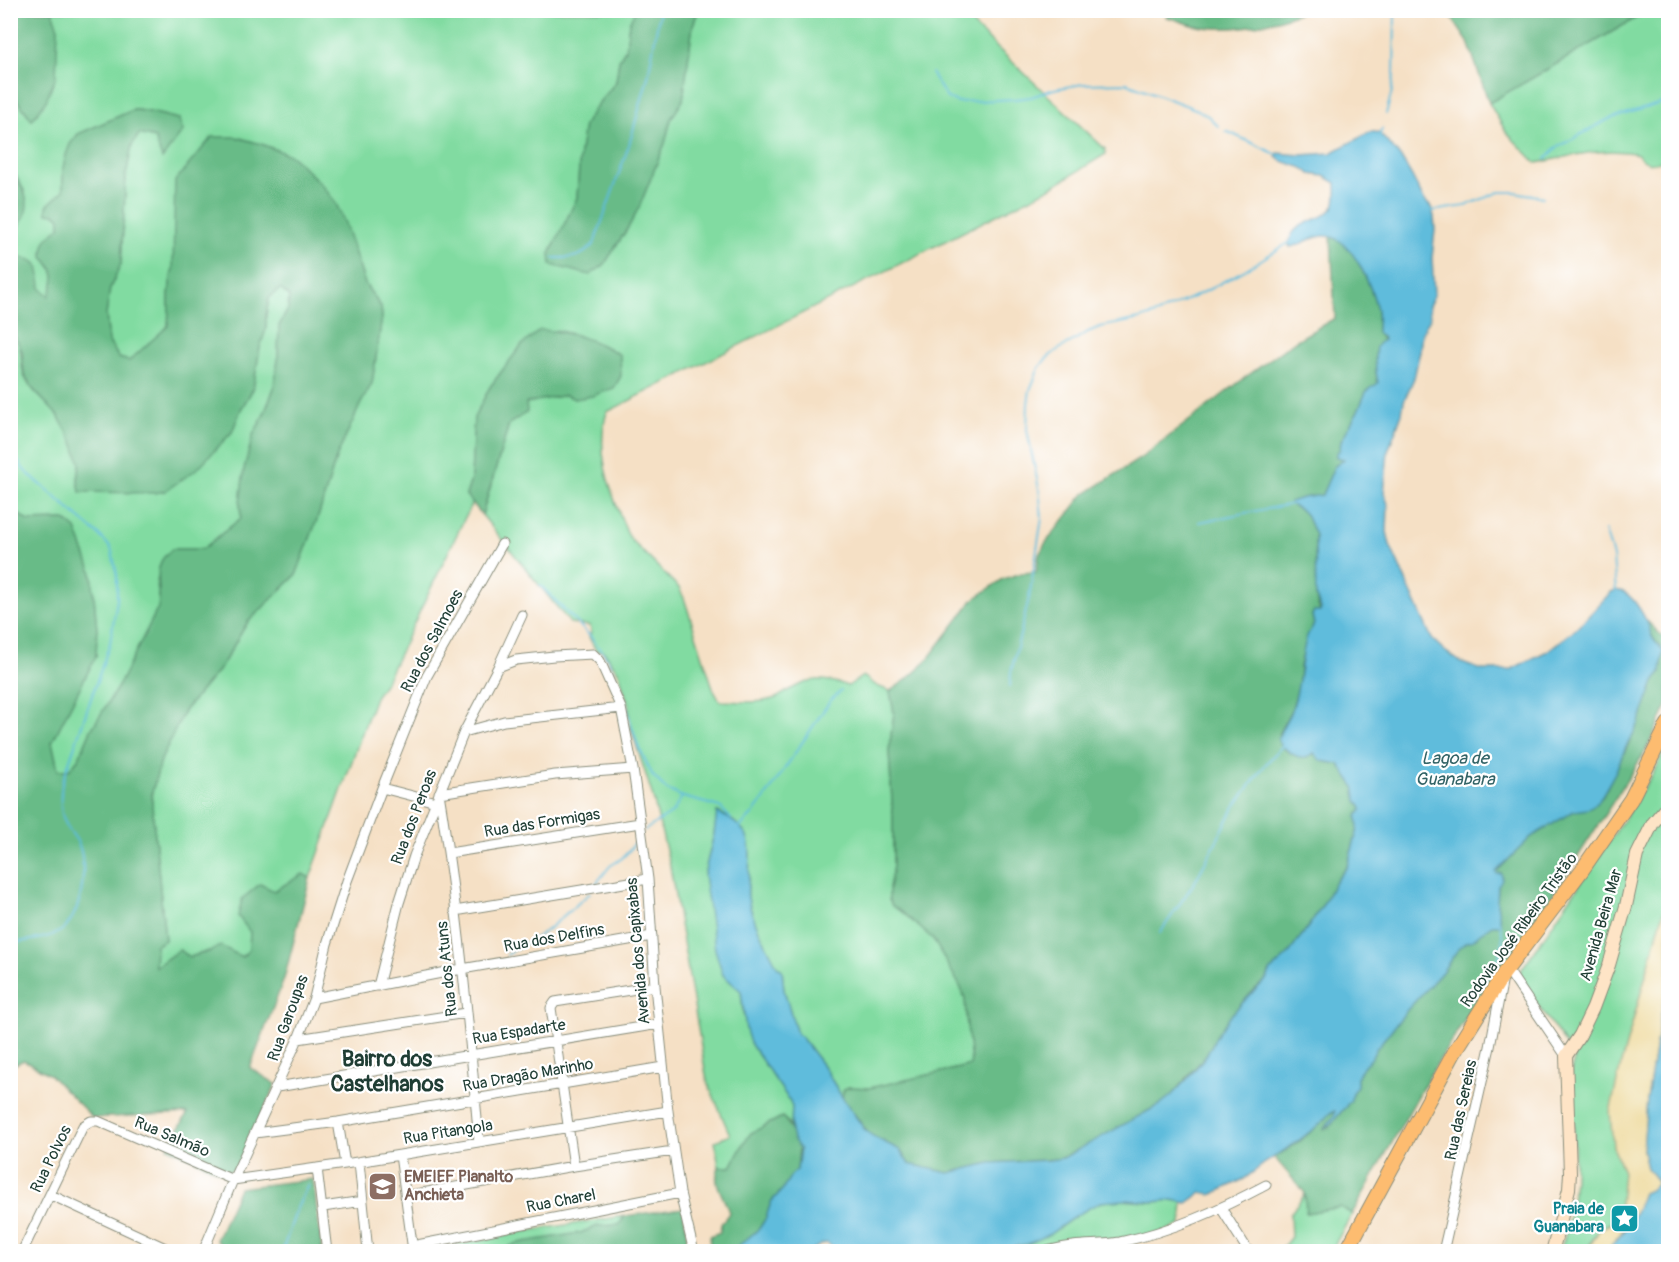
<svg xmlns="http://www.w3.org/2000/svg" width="1679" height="1262" font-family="Pangolin,sans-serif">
	<rect width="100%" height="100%" fill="#fff"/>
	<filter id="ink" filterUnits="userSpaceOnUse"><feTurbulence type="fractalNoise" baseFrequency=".0167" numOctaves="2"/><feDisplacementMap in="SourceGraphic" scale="12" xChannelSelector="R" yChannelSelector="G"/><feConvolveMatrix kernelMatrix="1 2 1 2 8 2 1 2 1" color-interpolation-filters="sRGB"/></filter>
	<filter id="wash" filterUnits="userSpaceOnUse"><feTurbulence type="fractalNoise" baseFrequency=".008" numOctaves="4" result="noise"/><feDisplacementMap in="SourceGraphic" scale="24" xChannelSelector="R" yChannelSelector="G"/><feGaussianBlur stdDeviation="1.35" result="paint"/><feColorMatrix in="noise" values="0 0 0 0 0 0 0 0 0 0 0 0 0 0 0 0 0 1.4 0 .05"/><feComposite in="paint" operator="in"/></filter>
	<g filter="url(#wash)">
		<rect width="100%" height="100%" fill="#f5e0c5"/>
		<!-- green -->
		<path fill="#81dba1" stroke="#508c6a" stroke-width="1.5" d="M52,11H635L629,23L626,48L619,60L616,82L597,105L584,125L580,152L577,198L550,254L604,265L629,226L640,205L665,143L671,119L683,100L689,52L693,25L698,11H958L1105,149L1106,154L1050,188L607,412C594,454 612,494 627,533L632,541L679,588L684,598L714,691L720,701C737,701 756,704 772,699C778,698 784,693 789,690C814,677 821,677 848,686L863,676L877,686L890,691L894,713L889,751L893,817V866L889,889L892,906L902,912L933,939L960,986L965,998L971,1065L921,1077L869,1088L849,1087L844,1089L842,1097L824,1067L802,1038L797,1034L784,990L782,970L777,967C766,945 753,922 748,899C747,891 748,883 749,876C751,840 751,829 718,812L714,834L704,875L723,975L741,991L743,1013L752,1046L790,1101L792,1107L791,1128L789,1123L782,1117L751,1133L745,1141L731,1167H719L715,1141L730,1135L707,1081L670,866L652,794L630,726L629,706L619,673L604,651H596L589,637L591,632L590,626L570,623L482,515L509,424L526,412V403L566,395L575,399L609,348L576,335L557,330L522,345L490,387L474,418L471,480L466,495L472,503L386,681L375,697L310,878L303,874L274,891L250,932L249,950L241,957C219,944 213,950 190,957L179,950L155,967L156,945L165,940L152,806V792L161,760L184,711L221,667L247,623L296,575L319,514L336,458L360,405L372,383L382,317L381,307L365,284L344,221L335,202L321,184L292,156L261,144L236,137L173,269C167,287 170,307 168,326L129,361L119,358L109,342L106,315L110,288L121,264L126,175L132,145L139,134L155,138L162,158L179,119C164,116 148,110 133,110L78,134L63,168V191L47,206L60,218V228L55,232L43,257C57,271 56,280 49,297L41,290L40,280L16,257L11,265V238L25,216V192L11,168V92L32,120L58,28Z
			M1648,11H1668V159C1656,162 1645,167 1638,154C1605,146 1568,157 1536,163L1506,132L1489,103Z
			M280,289L289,296L288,309L279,326L278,360L274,388L263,417L253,435L251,447L240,503L241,518L203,549H172C167,559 158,570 157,582C157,591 160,598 158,608L119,685L91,730L79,758L69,770H58L52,742L96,656L97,631L92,573L64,520L28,521L11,508L10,332C25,344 19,361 24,376C31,392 47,402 58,415C68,428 78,446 80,462C80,468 78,475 78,481L215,449L232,432L241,409L253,389L260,347L266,329V315L269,298Z
			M1668,741V896L1621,1064L1613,1146L1623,1172V1179L1619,1214L1616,1221L1605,1225L1595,1235L1586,1251H1560C1582,1193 1573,1130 1571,1070L1575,1057L1517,976L1615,833L1657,767Z
			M1305,1194L1306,1213L1340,1207L1352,1214L1331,1251L1279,1252L1291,1237L1290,1214Z
			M1112,1200C1126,1200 1139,1202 1153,1202C1164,1202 1172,1197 1183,1203L1181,1225L1148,1237L1038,1251L1002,1252L1015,1246L1028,1244L1056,1230L1093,1204Z
			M625,1216L619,1225L598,1226L580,1233L551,1238L508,1247L504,1251L421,1252L514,1233Z"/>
		<!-- forest -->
		<path fill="#68bb87" stroke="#447c5e" stroke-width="1.5" d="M11,10L52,11L58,28L56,76L46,101L32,120L11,92Z
			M1169,10H1303V11C1269,25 1229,33 1193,25C1184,23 1175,19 1166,17Z
			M635,11H698L693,25L689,52L683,100L671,119L665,143L640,205L629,226L604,265L590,275L551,265L550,254L577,198L580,152L584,125L597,105L616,82L619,60L626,48L629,23Z
			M1447,11H1648L1489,103L1468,42Z
			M133,110C148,110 164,116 179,119L183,131L162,159L155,138L139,134L132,145L126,175L121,264L110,288L106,315L109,342L119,358L129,361L168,326C170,307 167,287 173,269L175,181L212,137H236L261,144L292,156L321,184L335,202L344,221L365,284L381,307L382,317L372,383L360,405L336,458L319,514L296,575L247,623L221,667L184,711L161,760L152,792V806L165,940L156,945L155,967L179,950L190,957L208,952L221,946L242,957L249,950L250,932L238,916L242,899L260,884L274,891L303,874L310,878L284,979L250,1068L276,1084L236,1168L228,1172H221L168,1147L188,1113L93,1118L50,1075L24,1060L11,1066L10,508L28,521L65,520L76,529L92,573L97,631L96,656L52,742L58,770H69L79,758L91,730L119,685L158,608C162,593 154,573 162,560C164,556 169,552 172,549H203L241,518L240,503L244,469L253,435L263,417L274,388L278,360L279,326L288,309L289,296L280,289L269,298L266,315V329L260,347L253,389L241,409L232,432L197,469L165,491L155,493L80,492L78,481L80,463L73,442L58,416L33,389L24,374L22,351L14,335L11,332V290L18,284L11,277V265L16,257C42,259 39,268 41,289L49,296C56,280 57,270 43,257C43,239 48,238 60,227V218L56,214L47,213V206L63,191V168L66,155L70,144L78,134Z
			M11,168C19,183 33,200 24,217C20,224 14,230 11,238Z
			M1331,237C1339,239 1345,243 1350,250C1360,262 1374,294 1377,310C1378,317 1377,325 1377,333C1388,341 1378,356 1376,367C1375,373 1377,378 1378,383L1366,392L1358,411L1341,441L1340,449L1336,454V457L1344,458L1334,467L1322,495L1302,498L1291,502V504L1302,511L1307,517L1315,535L1316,597L1320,612H1314L1312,615L1314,624L1307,637L1300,666L1299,684L1292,708L1279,733L1281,746L1289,752L1306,758L1315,753L1321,761L1339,764L1354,786L1357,801L1361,805L1362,810L1358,814V829L1347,866L1333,885L1324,903L1308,927L1287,956L1269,973L1267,979L1255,989L1232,1014L1219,1032L1207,1054L1171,1096L1159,1105L1090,1144L1059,1159L990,1163L949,1173L909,1164L900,1150L869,1134L842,1097L844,1089L849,1087L869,1088L960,1068L970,1065L971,1060L966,1017L965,998L960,986L933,939L902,912L892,906L889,900V889L893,866V817L889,751L894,713L890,691L906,680L925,663L973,600L1003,579L1022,573L1036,572L1039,555L1045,544L1083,495L1141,458L1243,379L1295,341L1335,318Z
			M540,330C568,331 596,340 620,355L621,376L614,388L592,396L575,399L566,395L526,403L527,412L509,424L482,515L466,495L471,480L474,418L490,387L507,364L522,345Z
			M1646,620L1668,642V704L1645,752L1568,872L1506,963L1505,967L1482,992L1427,1080L1352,1214L1340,1207L1306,1213L1305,1193L1274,1157C1291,1149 1307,1136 1320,1123C1325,1118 1328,1113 1335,1111L1334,1116L1324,1129L1328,1128L1351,1100L1352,1093L1357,1086V1077L1365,1064L1371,1059L1376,1049L1408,1009L1442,972L1459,948L1464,943L1476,938L1479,934L1492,925H1501L1497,904L1498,886L1501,873L1497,875L1496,872L1531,837L1574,811L1591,808L1603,796L1638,725L1654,682L1661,672L1663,651L1653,638Z
			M782,1117C792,1125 792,1137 799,1147L797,1170L792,1174L783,1189L771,1202L766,1218L759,1229L732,1251H710V1236L720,1232L721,1224L729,1213C725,1197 711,1183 719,1167H731L745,1141L751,1133Z
			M313,1179L322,1251H231L227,1250L216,1240L239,1188Z
			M683,1208L689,1251L504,1252L508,1247L517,1243L580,1233L598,1226L619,1225L625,1216Z"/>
		<!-- sand -->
		<path fill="#eeda9e" stroke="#868c69" stroke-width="1.5" d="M1668,896V981L1659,1025L1647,1100L1643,1151L1647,1168L1658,1182L1652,1189L1643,1193L1637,1210L1629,1222L1607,1251L1586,1252L1600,1229L1616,1221L1619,1214L1623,1172L1613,1146L1610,1112L1621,1064Z"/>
		<!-- water -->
		<path fill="#5ebcdc" stroke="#3e7c88" stroke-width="1.5" d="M1370,132H1376L1380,134L1400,156L1412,176L1424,200L1431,207L1434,216L1435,230L1432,258L1434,295L1429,306L1430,318L1422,333L1420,351L1414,378L1404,401L1402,413L1388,451L1384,493L1388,504L1387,532L1390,545L1432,639L1445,651L1462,663L1482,670H1510L1547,651L1578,627L1611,592C1627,584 1641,610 1647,622C1650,628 1650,635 1654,640C1656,644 1660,647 1663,651L1661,672L1654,682L1638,725L1625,749L1616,771L1599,801L1588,809L1574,811L1531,837L1496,872L1497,874L1501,873C1504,880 1500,881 1498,886L1497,904L1501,925H1492L1479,934L1474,940L1466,942L1459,948L1442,972L1408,1009L1376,1049L1371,1059L1365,1064L1357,1077V1086L1352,1093L1351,1100L1331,1124L1324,1129L1334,1116L1335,1111L1330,1113L1321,1123L1297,1142L1265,1163L1244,1179L1211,1195L1201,1193L1187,1203L1172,1200L1153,1202L1125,1200L1100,1202L1077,1215L1050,1234L1028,1244L1015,1246L1002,1251L840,1252L827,1243L822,1244L810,1251H732L759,1229L766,1218L771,1202L783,1189L791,1175L797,1170L800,1149L793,1139L791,1131L792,1107L790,1101L750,1043L746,1030L741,991L723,975L715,949L704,875L714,834L717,812C752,830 751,838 749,875C748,883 747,891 748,898C752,921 767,946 777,966L782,970L784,990L797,1034L802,1038L824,1067L842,1097L865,1130L874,1137L900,1150L909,1164L949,1173L990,1163L1049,1160L1063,1158L1159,1105L1171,1096L1189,1077L1207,1054L1219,1032L1232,1014L1248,997L1267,979L1271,970L1287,956L1308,927L1324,903L1333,885L1347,867L1358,829L1357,816L1362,810L1361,805L1357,801L1354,786L1339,764L1321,761L1314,753C1312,754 1309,757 1306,758C1298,760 1281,747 1278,740C1280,728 1289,718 1293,706C1301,683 1300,658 1307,636C1309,631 1312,629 1314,624L1312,615L1314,612H1320L1321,609L1316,597L1315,535L1307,517L1302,511L1290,504V502L1302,498L1322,495L1334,467L1344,459L1336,457V454L1340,449L1341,441L1358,411L1366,392L1378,383C1376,374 1374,356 1376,347C1378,343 1380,342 1383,340L1382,336L1377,333C1377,325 1378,317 1377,310C1373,288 1351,236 1326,236C1310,236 1303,245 1290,247L1289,245C1290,219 1324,223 1334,206C1337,199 1336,190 1336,183L1324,176L1310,174C1303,164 1286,166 1276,157L1278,153L1301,155L1331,153Z
			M1668,981V1251H1607C1611,1244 1618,1239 1623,1232C1632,1220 1638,1207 1643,1193L1652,1189L1658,1182L1647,1168L1643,1151L1647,1100L1659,1025Z"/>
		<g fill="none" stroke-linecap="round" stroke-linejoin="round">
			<!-- stream -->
			<path stroke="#5ebcdc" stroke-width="2" d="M931,73L947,98L958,102L1015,99L1031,97L1054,89L1083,84L1127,83L1198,110L1208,116L1218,126
				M1386,114L1391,95L1394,75L1395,10
				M1226,131L1278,155
				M1379,136L1382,129
				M1546,159L1556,148L1609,119L1668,101
				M1432,211L1465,206L1499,192H1515L1543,197
				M553,258C572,258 580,259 594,244L629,145L648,77L660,10
				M10,449L24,470L99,535L111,548L117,575V600L110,643L62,783C60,800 59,813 68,828C71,833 76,838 78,843C89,866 82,919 59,932C45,940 26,940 10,944
				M1199,522L1292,504
				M1605,530L1613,557L1616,592
				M540,585L590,636L607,658L623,697L638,746L653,776L667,790L683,797L720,807L731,819
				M1010,686L1011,672L1029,598L1042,518L1039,489L1027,430L1028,404L1030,390L1039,368L1045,360L1056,351L1088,332L1100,327L1140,319L1156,314L1204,292L1243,271L1290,242
				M739,828L751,816L765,798L830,701L841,691
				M645,830L672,813L682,797
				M595,885L610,866L621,859L629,851L639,837
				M1160,933L1196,880L1234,808L1265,765L1283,745
				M507,955L546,931L590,893
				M1485,977C1501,961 1506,945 1500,923
				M282,1252L297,1208L308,1185"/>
		</g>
	</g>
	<g filter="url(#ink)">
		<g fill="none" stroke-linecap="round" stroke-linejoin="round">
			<defs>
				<path id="street" d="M498,667L516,660L554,656L593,654L600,661L621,708L633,769L648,879L655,986L668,1111L680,1193L694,1252
					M464,732L504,721L621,708
					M382,788L436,802
					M449,853L640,823
					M455,911L648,879
					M1507,969L1566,1056
					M378,986L399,903L414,856L464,732L498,667L522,615
					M314,998L462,969L652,936
					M298,1039L466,1013
					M277,1087L659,1024
					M338,1122L345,1164
					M255,1133L338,1122L663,1067
					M479,1142C469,1026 458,909 439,793L555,775L633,769
					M400,1155L413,1251
					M359,1162L368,1252
					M574,1166L551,1008L555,1002L655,986
					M317,1168L327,1252
					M51,1195L174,1252
					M405,1196L574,1166L673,1151
					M323,1207L363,1201
					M1221,1208L1249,1252
					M412,1246L680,1193
					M22,1252L83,1126L91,1121H98L233,1180L345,1164L668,1111
					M203,1252L233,1180L298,1039L314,998L327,944L347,881L382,788L427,676L502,544
					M1041,1252C1052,1250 1063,1247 1073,1246C1089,1244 1104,1245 1120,1242C1172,1231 1219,1210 1266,1185
					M1443,1252L1490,1047L1503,978"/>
				<path id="secondary" d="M1552,1252L1569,1189L1570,1173L1566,1056L1580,1035L1593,1008L1609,965L1626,906L1637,855L1653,823L1668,805"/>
				<path id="primary" d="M1346,1252L1454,1053L1504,973L1582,870L1631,799L1668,724"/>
			</defs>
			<!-- street casing -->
			<use href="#street" stroke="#8a8e7c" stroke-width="11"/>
			<!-- secondary casing -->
			<use href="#secondary" stroke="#8a8e7c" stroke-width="14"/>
			<!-- primary casing -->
			<use href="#primary" stroke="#8a8e7c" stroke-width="16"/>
			<!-- street -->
			<use href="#street" stroke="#fff" stroke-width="9"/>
			<!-- secondary -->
			<use href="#secondary" stroke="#fee4c6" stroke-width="12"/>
			<!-- primary -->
			<use href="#primary" stroke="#fdbc70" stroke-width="14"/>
		</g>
	</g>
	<!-- icons -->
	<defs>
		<symbol id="school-square" viewBox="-11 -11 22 22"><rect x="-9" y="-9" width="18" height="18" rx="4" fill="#8d6e63" stroke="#fff"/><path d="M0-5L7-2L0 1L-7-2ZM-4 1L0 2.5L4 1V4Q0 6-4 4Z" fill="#fff"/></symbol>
		<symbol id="sight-square" viewBox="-11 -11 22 22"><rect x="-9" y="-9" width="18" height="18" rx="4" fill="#0f9aa8" stroke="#fff"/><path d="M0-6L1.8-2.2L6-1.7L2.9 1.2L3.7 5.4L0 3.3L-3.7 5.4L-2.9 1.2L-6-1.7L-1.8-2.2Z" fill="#fff"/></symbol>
	</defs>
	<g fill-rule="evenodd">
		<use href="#school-square" x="366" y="1170" width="33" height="33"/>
		<use href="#sight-square" x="1608" y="1202" width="33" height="33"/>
	</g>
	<g text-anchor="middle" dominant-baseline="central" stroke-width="4.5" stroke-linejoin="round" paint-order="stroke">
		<!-- street labels -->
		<g font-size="16" fill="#1f3d34" stroke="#fff">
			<text transform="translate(432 641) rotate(-62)">Rua dos Salmoes</text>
			<text transform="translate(414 817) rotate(-69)">Rua dos Peroas</text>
			<text transform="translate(542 823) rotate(-9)">Rua das Formigas</text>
			<text transform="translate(1601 925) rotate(-74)">Avenida Beira Mar</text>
			<text transform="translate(1519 930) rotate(-54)">Rodovia José Ribeiro Tristão</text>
			<text transform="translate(554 938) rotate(-10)">Rua dos Delfins</text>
			<text transform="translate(638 951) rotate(-95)">Avenida dos Capixabas</text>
			<text transform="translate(447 969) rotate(-96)">Rua dos Atuns</text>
			<text transform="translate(288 1018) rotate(-70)">Rua Garoupas</text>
			<text transform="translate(519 1032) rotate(-9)">Rua Espadarte</text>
			<text transform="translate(528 1075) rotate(-10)">Rua Dragão Marinho</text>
			<text transform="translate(1461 1110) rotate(-78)">Rua das Sereias</text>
			<text transform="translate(448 1132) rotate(-9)">Rua Pitangola</text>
			<text transform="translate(172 1137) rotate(23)">Rua Salmão</text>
			<text transform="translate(51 1159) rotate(-64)">Rua Polvos</text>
			<text transform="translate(561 1201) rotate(-11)">Rua Charel</text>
		</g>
		<!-- education labels -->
		<g font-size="16" font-weight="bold" fill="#785e54" stroke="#fff" text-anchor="start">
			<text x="404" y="1177">EMEIEF Planalto<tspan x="404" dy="18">Anchieta</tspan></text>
		</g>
		<!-- culture labels -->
		<g font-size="16" font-weight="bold" fill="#0d838f" stroke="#fff" text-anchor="end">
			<text x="1604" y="1209">Praia de<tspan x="1604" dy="18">Guanabara</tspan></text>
		</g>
		<!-- water labels -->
		<g font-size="18" font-style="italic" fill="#326366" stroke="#fff">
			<text x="1455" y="758">Lagoa de<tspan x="1455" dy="21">Guanabara</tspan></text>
		</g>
		<!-- district labels -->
		<g font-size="22" font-weight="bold" fill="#1f3d34" stroke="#fff">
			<text x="387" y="1059">Bairro dos<tspan x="387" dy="25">Castelhanos</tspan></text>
		</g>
	</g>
	<!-- margin -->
	<rect width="1679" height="1262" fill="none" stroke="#fff" stroke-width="36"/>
</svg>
